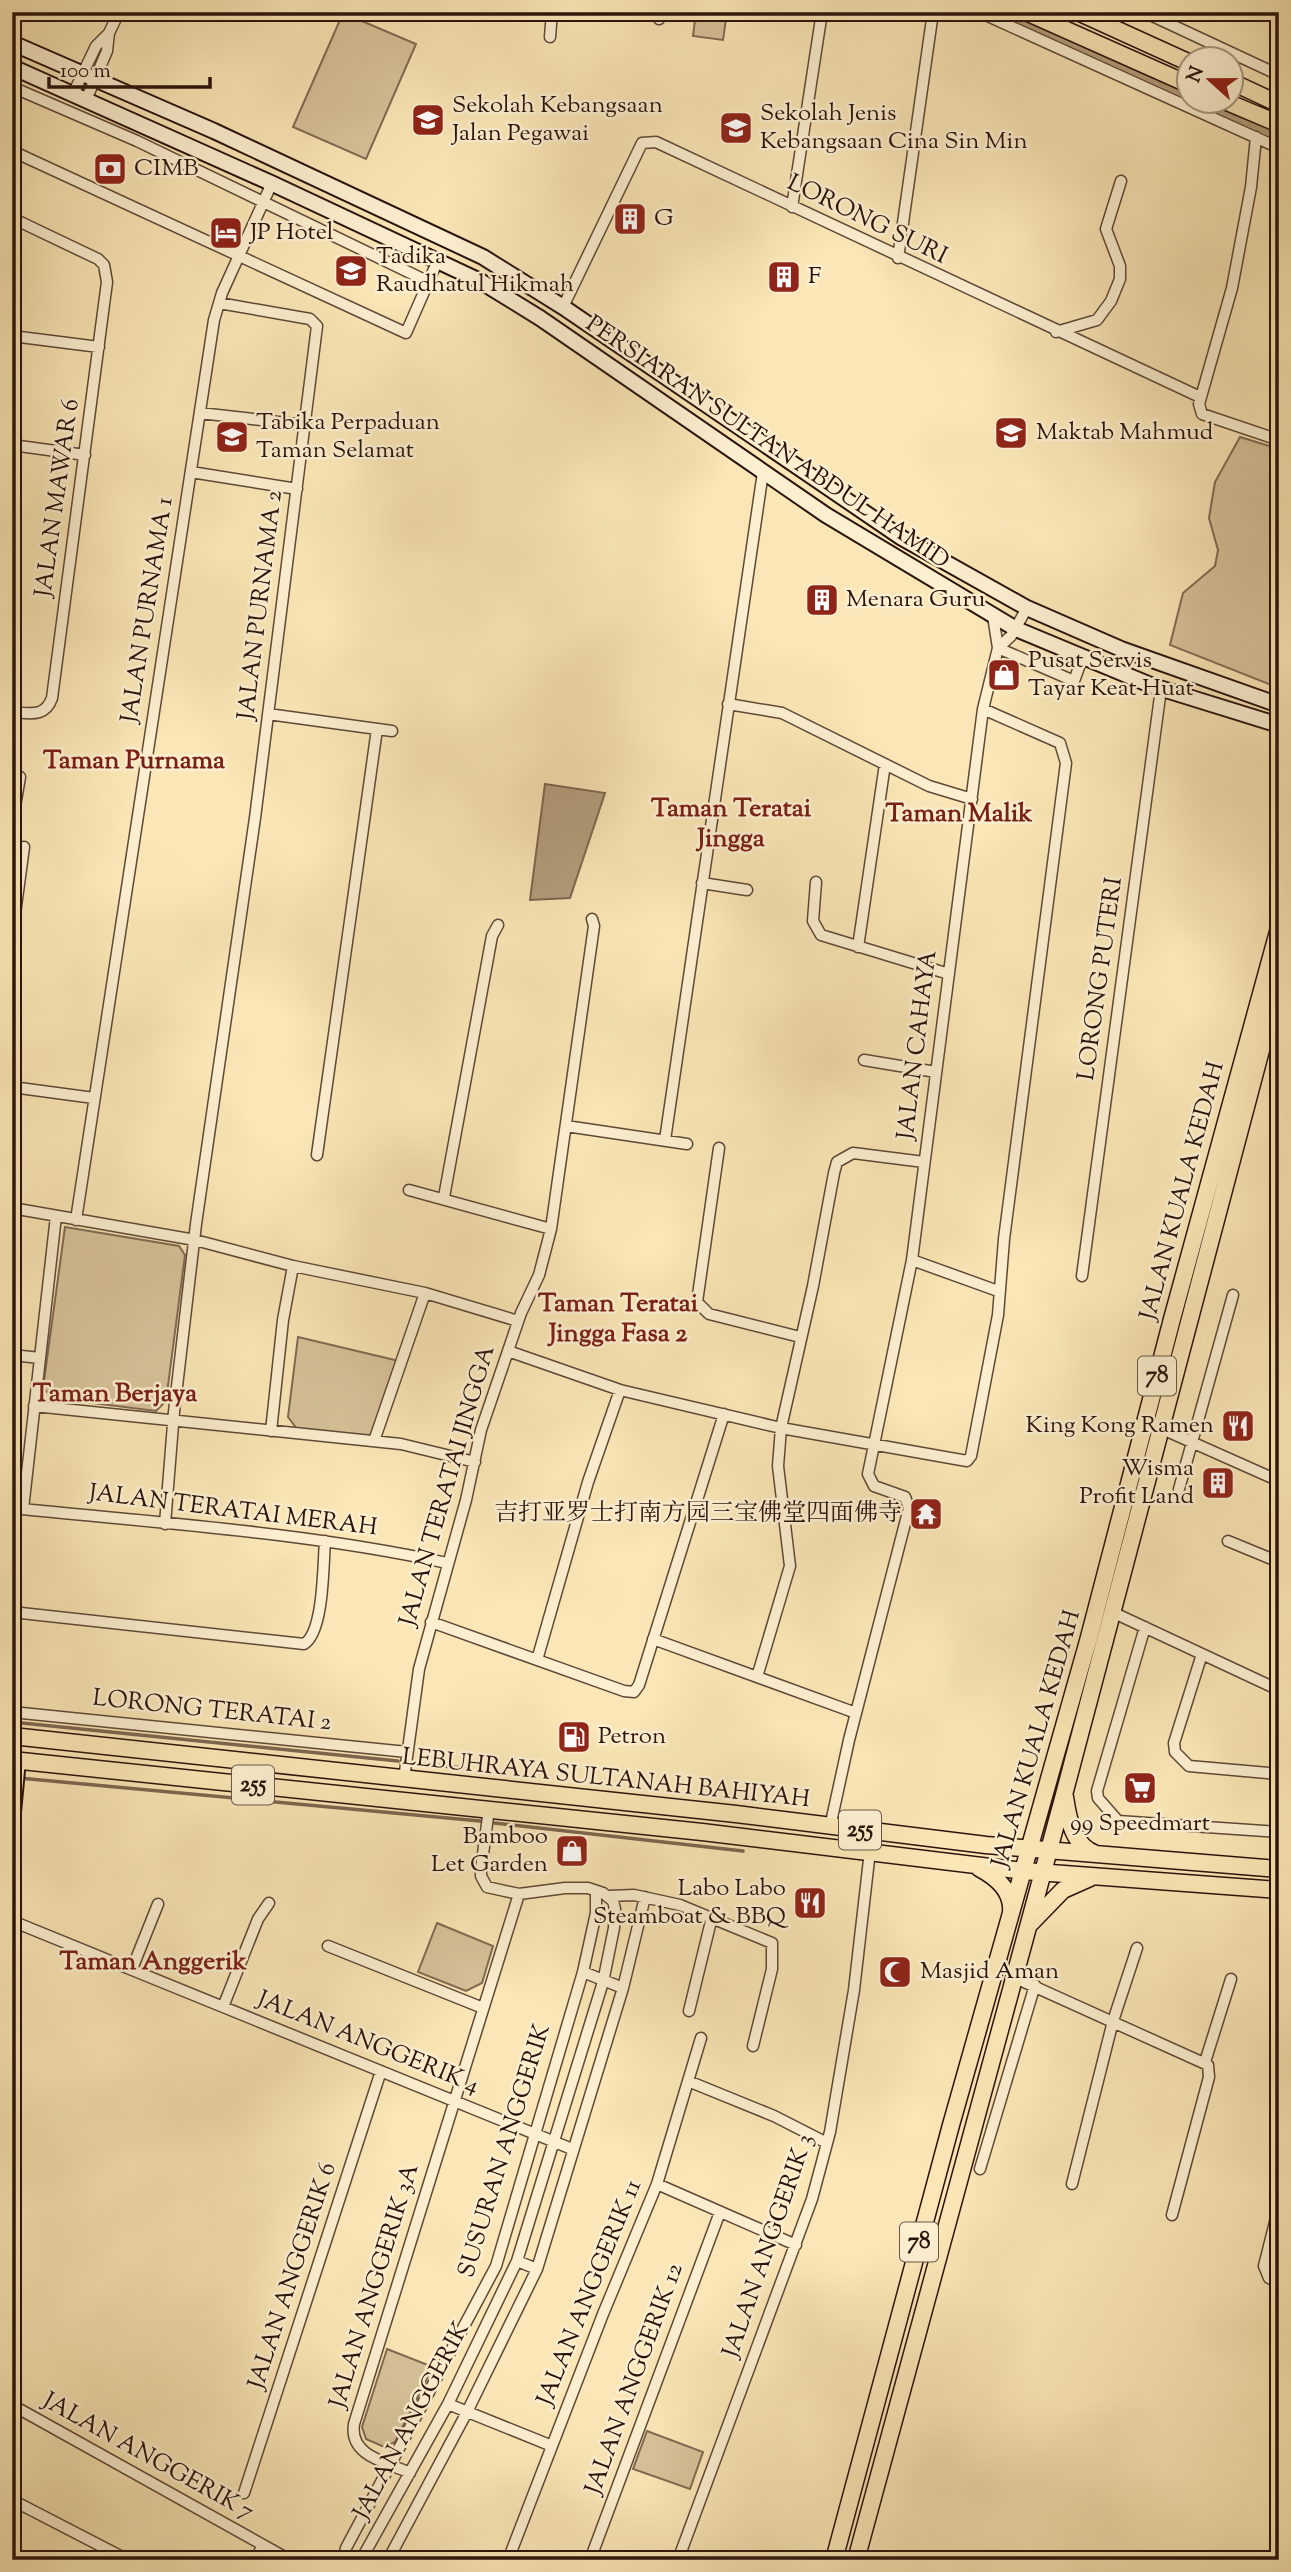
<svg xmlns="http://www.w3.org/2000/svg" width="1291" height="2572" font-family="'Sorts Mill Goudy','Noto Serif SC',serif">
	<rect width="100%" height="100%" fill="#fae6b6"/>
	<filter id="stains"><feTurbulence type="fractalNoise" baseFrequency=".00286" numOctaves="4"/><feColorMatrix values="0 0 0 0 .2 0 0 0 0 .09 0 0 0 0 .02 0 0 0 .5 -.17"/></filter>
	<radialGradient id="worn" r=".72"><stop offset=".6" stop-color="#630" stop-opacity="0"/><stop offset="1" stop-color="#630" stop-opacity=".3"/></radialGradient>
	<!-- green -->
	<path fill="#d7c299" stroke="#806a52" stroke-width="2" d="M696,12H727L723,40L693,36Z
		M343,13L416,44L366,159L293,127Z
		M1240,437L1279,449V688L1170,645L1183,593L1215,566L1218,550L1209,518L1215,482Z
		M65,1227L179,1246L185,1255L166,1401L156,1411L53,1398L43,1388Z
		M298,1337L399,1361L372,1436L297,1429L288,1417Z
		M437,1923L493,1946L482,1983L466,1991L418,1972Z
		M387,2349L433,2367L395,2442L384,2447L366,2439L362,2427Z
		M647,2431L703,2452L690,2489L633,2469Z"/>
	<!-- water -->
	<path fill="#b39e7c" stroke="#7c664f" stroke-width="2" d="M545,784L605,793L570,898L530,900Z"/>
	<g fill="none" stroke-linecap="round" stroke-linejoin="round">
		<!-- stream -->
		<path stroke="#7c664f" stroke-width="3.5" d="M12,1722L398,1761
			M412,1763L464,1768
			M19,1778L480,1821
			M494,1823L743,1851"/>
		<!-- canal -->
		<path stroke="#b39e7c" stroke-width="10" d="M1006,12L1190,95
			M1204,102L1279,135"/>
		<defs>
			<path id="street" d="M383,12H393
				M658,12L659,19
				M979,12L1279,148
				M1144,12L1279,75
				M550,37L552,12
				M12,90H19L137,141L429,282
				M73,94L96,46L109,33L119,12
				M86,100L107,51L109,33
				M1256,137L1251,187L1232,288L1199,404L1202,414L1279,440
				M12,151L406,333L438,260
				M792,207L822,12
				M12,218L98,259L104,265L107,282L52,698C45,718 29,713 12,712
				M898,258L933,12
				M563,307L642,143L656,142L1200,397
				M1056,332L1097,320L1111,301L1120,279V266L1106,229L1121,181
				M12,336L99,347
				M200,413L305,425
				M12,445L85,455
				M191,472L297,489
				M998,648L1074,681L1082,659
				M998,648L1011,636L1027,608
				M728,704L782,713L929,786L972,799
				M268,714L392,731
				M12,824L20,777
				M816,882L813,921L821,935L949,974
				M702,883L747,890
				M12,936L24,847
				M858,947L885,764
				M864,1060L936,1072
				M12,1087L94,1098
				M566,1126L687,1144
				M665,1140L763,472
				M719,1148L697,1302L709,1314L800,1337
				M317,1155L377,729
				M409,1190L551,1229
				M444,1197L492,936L498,925
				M12,1208L195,1240L293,1266L425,1293L518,1321
				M76,1220L214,320L222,293L272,183
				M912,1260L998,1291
				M1082,1276L1161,689
				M508,1351L620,1390L781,1428L967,1461L971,1456L998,1315L1004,1239L1066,763L1060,743L983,709
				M12,1355L40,1358
				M34,1406L401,1444L475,1462
				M1160,1428L1279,1481
				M271,1431L283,1320L293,1266
				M374,1441L425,1293
				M1179,1489L1233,1295
				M12,1508C158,1523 304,1532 447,1563
				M23,1509L56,1216
				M165,1524L174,1412L196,1224L255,818L317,326L310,319L219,303
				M1228,1541L1279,1562
				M12,1612L304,1644C324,1632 323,1565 325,1541
				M1112,1612L1279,1690
				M431,1622L624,1691L634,1692L639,1685L724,1414
				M1145,1627L1097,1791L1098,1798L1118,1821L1279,1832
				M653,1639L856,1713
				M1202,1654L1174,1743L1175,1752L1189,1766L1279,1774
				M537,1660L588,1482L620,1390
				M757,1677L790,1566L778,1466L781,1428L813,1286L834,1173L837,1162L853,1153L924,1162
				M12,1712L407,1752
				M404,1779L419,1669L466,1500L481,1430L521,1313L539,1275L551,1229L594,926L592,919
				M830,1827L849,1740L909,1508L905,1497L874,1486L868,1474L912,1260L983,709L998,648L993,616
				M609,1896L634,1895L680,1905L772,1943V1969L753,2046
				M12,1921L572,2149
				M328,1946L483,2008
				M132,1969L158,1904
				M583,1972L623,1988
				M1013,1977L1208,2065L1209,2077L1172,2215
				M223,2007L258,1919L269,1903
				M689,2011L712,1917
				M1205,2062L1231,1979
				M688,2081L774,2116L827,2143
				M980,2169L1035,1985
				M657,2184L796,2245
				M1072,2184L1113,2021L1137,1948
				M1279,2206L1264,2266L1269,2278L1279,2283
				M517,2261L537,2269
				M448,2404L552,2446
				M12,2405L290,2560
				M410,2473C386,2462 349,2456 354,2424L519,1894
				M244,2493L381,2071
				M12,2500L128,2560
				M256,2560L262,2546
				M347,2560L344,2558L346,2548L496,2266L583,1972L596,1913V1891
				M361,2560L448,2404L517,2261L603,1982L614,1928L615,1909L613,1901L603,1893L588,1888H565L519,1894L487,1887L481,1876V1869L489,1809
				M388,2560L467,2412L537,2269L623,1988L645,1897
				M508,2560L603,2314L657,2184L701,2038
				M590,2560L720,2212
				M678,2560L812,2199L830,2132L854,1990L870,1851"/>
			<path id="secondary" d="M12,43L214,131L483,257L563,307L902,538L1027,608L1121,649L1279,705
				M12,67L271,183L480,281L540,318L826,515L1016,629L1153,686L1279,725
				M12,1823L18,1760"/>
			<path id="primary" d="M1026,12L1190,85
				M1078,12L1190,63
				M1232,82L1279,104
				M1227,102L1279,124
				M12,1736L736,1814L986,1845L1279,1869
				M12,1760L702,1832L1024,1871L1279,1890
				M1065,1797C1068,1818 1073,1846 1096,1854
				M979,1868C996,1877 1013,1891 1011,1912
				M1031,1923L1063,1890L1090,1878
				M834,2560L951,2125L1088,1641L1172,1319L1279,928
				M856,2560L1065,1791L1279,982"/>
		</defs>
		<!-- street casing -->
		<use href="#street" stroke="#5e4836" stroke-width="13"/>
		<!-- secondary casing -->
		<use href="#secondary" stroke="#2a130b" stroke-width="18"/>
		<!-- primary casing -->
		<use href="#primary" stroke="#2a130b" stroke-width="19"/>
		<!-- street -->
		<use href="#street" stroke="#fcefd0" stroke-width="10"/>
		<!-- secondary -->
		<use href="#secondary" stroke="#fcefd0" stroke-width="14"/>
		<!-- primary -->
		<use href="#primary" stroke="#fae6b6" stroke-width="16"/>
	</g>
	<!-- icons -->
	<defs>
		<symbol id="school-square" viewBox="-11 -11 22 22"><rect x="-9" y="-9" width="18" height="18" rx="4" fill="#8f2418" stroke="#fcefd0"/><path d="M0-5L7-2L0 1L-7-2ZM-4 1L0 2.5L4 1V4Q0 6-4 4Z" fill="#fff"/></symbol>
		<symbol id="bank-square" viewBox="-11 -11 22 22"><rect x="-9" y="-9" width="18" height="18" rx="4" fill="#8f2418" stroke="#fcefd0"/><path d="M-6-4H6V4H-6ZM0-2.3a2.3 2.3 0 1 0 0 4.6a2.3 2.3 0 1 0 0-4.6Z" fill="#fff"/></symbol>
		<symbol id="building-square" viewBox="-11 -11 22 22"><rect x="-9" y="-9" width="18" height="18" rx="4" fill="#8f2418" stroke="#fcefd0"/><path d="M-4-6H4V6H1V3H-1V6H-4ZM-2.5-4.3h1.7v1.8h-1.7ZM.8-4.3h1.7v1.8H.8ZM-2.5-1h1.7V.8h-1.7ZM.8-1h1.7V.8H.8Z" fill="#fff"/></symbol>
		<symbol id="hotel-square" viewBox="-11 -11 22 22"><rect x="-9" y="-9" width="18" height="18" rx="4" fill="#8f2418" stroke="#fcefd0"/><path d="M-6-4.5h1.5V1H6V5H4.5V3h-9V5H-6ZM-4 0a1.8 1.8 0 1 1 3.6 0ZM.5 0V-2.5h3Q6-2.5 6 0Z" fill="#fff"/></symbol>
		<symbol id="shop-square" viewBox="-11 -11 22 22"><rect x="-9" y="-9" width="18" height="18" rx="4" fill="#8f2418" stroke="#fcefd0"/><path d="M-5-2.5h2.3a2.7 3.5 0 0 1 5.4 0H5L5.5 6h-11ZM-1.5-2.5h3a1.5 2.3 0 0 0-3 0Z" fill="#fff"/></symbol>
		<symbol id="restaurant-square" viewBox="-11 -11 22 22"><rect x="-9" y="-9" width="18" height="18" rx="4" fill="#8f2418" stroke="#fcefd0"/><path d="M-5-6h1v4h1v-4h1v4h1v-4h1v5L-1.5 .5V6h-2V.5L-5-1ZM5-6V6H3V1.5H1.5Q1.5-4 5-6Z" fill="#fff"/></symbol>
		<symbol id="temple-square" viewBox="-11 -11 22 22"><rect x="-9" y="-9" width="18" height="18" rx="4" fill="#8f2418" stroke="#fcefd0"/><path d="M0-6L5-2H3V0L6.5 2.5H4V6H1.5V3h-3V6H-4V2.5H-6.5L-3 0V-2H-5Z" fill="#fff"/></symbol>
		<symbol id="fuel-square" viewBox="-11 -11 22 22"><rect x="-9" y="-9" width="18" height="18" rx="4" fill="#8f2418" stroke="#fcefd0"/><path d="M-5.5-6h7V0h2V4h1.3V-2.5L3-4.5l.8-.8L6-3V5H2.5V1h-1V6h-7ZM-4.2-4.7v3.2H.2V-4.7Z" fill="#fff"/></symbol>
		<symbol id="supermarket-square" viewBox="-11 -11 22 22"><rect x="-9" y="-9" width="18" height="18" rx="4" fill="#8f2418" stroke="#fcefd0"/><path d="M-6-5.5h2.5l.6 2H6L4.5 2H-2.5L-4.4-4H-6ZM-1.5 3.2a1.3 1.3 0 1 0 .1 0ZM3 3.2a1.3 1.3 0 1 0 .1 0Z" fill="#fff"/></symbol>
		<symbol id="mosque-square" viewBox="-11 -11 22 22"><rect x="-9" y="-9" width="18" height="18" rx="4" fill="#8f2418" stroke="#fcefd0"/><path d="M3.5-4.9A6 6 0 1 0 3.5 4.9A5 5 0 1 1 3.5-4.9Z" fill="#fff"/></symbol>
	</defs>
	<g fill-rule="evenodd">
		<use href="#school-square" x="409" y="101" width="38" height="38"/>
		<use href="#school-square" x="717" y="109" width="38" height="38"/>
		<use href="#bank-square" x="91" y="150" width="38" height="38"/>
		<use href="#building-square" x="611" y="200" width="38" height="38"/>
		<use href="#hotel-square" x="207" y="214" width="38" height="38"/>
		<use href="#school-square" x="332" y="252" width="38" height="38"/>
		<use href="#building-square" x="765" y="258" width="38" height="38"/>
		<use href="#school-square" x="992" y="414" width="38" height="38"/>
		<use href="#school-square" x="213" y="418" width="38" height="38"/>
		<use href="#building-square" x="803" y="581" width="38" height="38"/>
		<use href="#shop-square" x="985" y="656" width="38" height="38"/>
		<use href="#restaurant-square" x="1219" y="1407" width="38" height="38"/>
		<use href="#building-square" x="1199" y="1464" width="38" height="38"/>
		<use href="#temple-square" x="907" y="1495" width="38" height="38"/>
		<use href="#fuel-square" x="555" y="1718" width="38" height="38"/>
		<use href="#supermarket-square" x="1121" y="1769" width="38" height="38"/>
		<use href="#shop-square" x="553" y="1832" width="38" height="38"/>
		<use href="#restaurant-square" x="791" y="1884" width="38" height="38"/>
		<use href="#mosque-square" x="876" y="1953" width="38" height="38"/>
	</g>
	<g text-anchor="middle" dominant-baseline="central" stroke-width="5" stroke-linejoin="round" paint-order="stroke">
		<!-- shield labels -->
		<g fill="#fcefd0" stroke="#695546" stroke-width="2">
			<rect x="1138" y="1356.5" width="38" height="39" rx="5"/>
			<rect x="232" y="1765.5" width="42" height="39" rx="5"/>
			<rect x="839" y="1810.5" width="42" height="39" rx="5"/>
			<rect x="900" y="2222.5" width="38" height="39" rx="5"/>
		</g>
		<g font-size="23" font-weight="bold" fill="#2a130b">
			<text x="1157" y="1376">78</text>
			<text x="253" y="1785">255</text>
			<text x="860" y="1830">255</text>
			<text x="919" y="2242">78</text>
		</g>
		<!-- poi labels -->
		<g font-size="24" fill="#2a130b" stroke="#fcefd0" text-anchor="start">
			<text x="452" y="106">Sekolah Kebangsaan<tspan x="452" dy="28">Jalan Pegawai</tspan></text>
			<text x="760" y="114">Sekolah Jenis<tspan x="760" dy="28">Kebangsaan Cina Sin Min</tspan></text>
			<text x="134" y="169">CIMB</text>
			<text x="654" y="219">G</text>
			<text x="250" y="233">JP Hotel</text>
			<text x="376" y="257">Tadika<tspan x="376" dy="28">Raudhatul Hikmah</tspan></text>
			<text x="808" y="277">F</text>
			<text x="256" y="423">Tabika Perpaduan<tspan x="256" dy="28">Taman Selamat</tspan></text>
			<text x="1036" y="433">Maktab Mahmud</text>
			<text x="846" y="600">Menara Guru</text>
			<text x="1028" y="661">Pusat Servis<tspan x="1028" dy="28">Tayar Keat Huat</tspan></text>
			<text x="1214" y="1426" text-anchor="end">King Kong Ramen</text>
			<text x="1194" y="1469" text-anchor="end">Wisma<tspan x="1194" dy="28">Profit Land</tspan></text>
			<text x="902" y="1514" text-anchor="end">吉打亚罗士打南方园三宝佛堂四面佛寺</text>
			<text x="598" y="1737">Petron</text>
			<text x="1140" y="1824" text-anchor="middle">99 Speedmart</text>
			<text x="548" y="1837" text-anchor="end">Bamboo<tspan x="548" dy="28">Let Garden</tspan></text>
			<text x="786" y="1889" text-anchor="end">Labo Labo<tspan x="786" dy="28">Steamboat &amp; BBQ</tspan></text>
			<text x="920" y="1972">Masjid Aman</text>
		</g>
		<!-- street labels -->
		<g font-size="24" fill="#2a130b" stroke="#fcefd0">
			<text transform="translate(867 220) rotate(26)">LORONG SURI</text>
			<text transform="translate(767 443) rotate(34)">PERSIARAN SULTAN ABDUL HAMID</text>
			<text transform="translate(58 498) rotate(-82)">JALAN MAWAR 6</text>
			<text transform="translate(261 605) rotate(-83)">JALAN PURNAMA 2</text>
			<text transform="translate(148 610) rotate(-81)">JALAN PURNAMA 1</text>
			<text transform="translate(1101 979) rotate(-82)">LORONG PUTERI</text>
			<text transform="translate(918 1045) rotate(-83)">JALAN CAHAYA</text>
			<text transform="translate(1183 1191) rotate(-75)">JALAN KUALA KEDAH</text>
			<text transform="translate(448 1486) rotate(-74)">JALAN TERATAI JINGGA</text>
			<text transform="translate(233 1511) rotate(7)">JALAN TERATAI MERAH</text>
			<text transform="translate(212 1711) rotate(6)">LORONG TERATAI 2</text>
			<text transform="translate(1037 1739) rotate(-74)">JALAN KUALA KEDAH</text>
			<text transform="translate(606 1779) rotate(6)">LEBUHRAYA SULTANAH BAHIYAH</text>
			<text transform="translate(368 2043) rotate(22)">JALAN ANGGERIK 4</text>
			<text transform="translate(505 2151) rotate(-73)">SUSURAN ANGGERIK</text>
			<text transform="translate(769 2246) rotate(-71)">JALAN ANGGERIK 3</text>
			<text transform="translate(293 2276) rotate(-72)">JALAN ANGGERIK 6</text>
			<text transform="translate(375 2286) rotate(-73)">JALAN ANGGERIK 3A</text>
			<text transform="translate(590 2293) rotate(-68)">JALAN ANGGERIK 11</text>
			<text transform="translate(635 2379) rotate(-70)">JALAN ANGGERIK 12</text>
			<text transform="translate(412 2421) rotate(-62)">JALAN ANGGERIK</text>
			<text transform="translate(148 2457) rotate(29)">JALAN ANGGERIK 7</text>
		</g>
		<!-- neighbourhood labels -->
		<g font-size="26" font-weight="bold" fill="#7a1f14" stroke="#fcefd0">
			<text x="134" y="761">Taman Purnama</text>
			<text x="731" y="809">Taman Teratai<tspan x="731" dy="30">Jingga</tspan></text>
			<text x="959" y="814">Taman Malik</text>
			<text x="618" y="1304">Taman Teratai<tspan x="618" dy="30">Jingga Fasa 2</tspan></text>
			<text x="115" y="1394">Taman Berjaya</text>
			<text x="153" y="1962">Taman Anggerik</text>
		</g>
	</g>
	<!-- margin -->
	<rect width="1291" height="2572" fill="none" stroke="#fae6b6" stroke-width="42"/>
	<rect x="14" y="14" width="1263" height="2544" fill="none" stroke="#2a130b" stroke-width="3.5"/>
	<rect x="21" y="21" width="1249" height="2530" fill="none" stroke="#2a130b" stroke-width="2"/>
	<!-- north arrow -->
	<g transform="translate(1210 80) rotate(291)"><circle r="33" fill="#fcefd0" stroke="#a89781" stroke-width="2"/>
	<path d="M0-5L12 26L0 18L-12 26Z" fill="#8f2418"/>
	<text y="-10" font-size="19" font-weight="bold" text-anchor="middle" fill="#2a130b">N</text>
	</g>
	<!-- scale -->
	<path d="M49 77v10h161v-10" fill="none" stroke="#2a130b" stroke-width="3.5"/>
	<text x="60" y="77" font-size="21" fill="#2a130b" stroke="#fcefd0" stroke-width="5" paint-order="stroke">100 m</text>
	<rect width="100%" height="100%" filter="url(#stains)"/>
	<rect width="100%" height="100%" fill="url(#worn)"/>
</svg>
